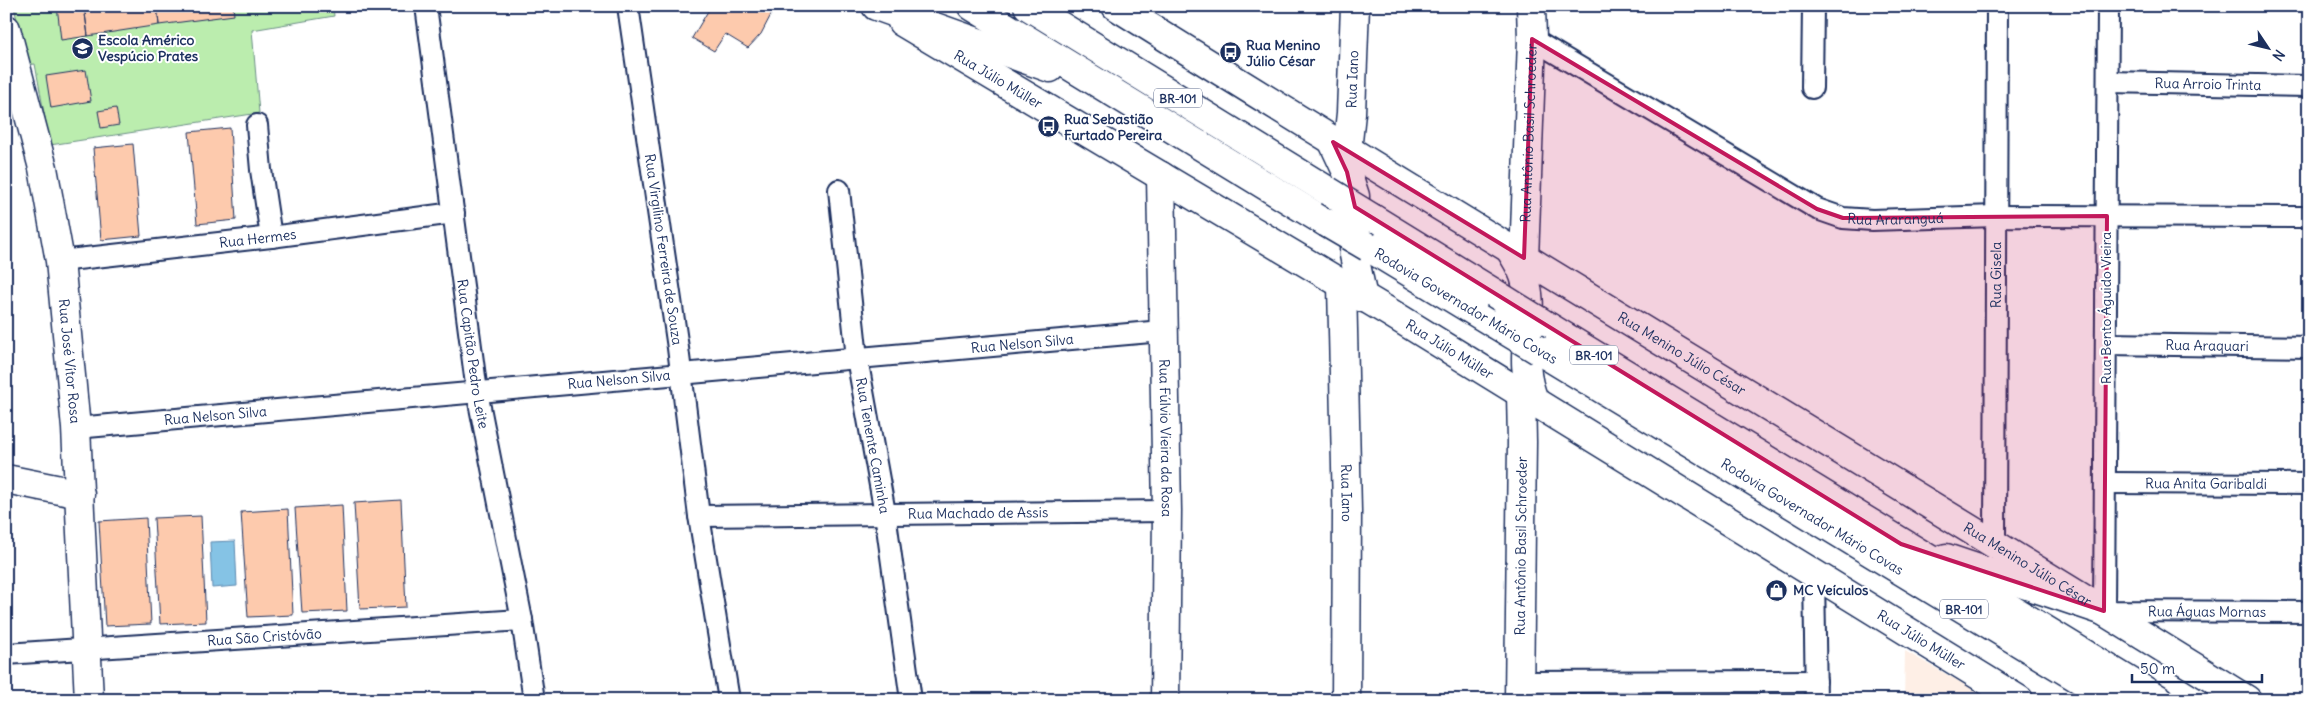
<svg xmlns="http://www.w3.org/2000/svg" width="2315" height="706" font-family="Delius,sans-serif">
	<rect width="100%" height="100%" fill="#fff"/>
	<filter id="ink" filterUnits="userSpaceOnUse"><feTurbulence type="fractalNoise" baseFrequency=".02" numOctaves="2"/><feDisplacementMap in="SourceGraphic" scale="10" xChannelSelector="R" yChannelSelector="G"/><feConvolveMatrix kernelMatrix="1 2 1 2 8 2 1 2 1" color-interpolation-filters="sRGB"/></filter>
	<g filter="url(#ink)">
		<!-- built -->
		<path fill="#feefe6" d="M1905,651L1985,696V700H1904Z"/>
		<!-- green -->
		<path fill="#bbedae" stroke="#6b8e86" d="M14,6H333L334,16L252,30L259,113L50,145L35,64L26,65Z"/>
		<!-- water -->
		<path fill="#85c3e5" stroke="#5b88af" d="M235,541L237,586L212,588L210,542Z"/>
		<!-- building -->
		<path fill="#fdcaad" stroke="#1b2f5e" d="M57,6H84L88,36L61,40Z
			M84,6H157L159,25L88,36Z
			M157,6H233L234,15L159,25Z
			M711,6H762L773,11L761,34L748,48L725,34L714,51L692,38Z
			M86,70L91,101L51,108L46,76Z
			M116,108L119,125L101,128L98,111Z
			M230,128L236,220L197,224L189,132Z
			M133,144L141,236L101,240L93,148Z
			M401,500L406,607L360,609L354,503Z
			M342,505L347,611L302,613L295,508Z
			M288,509L293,615L248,617L241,512Z
			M201,516L206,622L160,624L154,518Z
			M146,518L151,624L105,626L99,521Z"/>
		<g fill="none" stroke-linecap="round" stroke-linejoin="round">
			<defs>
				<g id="street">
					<path id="s1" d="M426,6L477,392L522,620L534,700"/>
					<path id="s2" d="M628,6L678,348L699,516L729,700"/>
					<path id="s3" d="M2108,6L2104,611L2309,612"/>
					<path id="s4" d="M1532,39L1817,209L1843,218L1872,220L1996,216L2309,217"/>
					<path id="s5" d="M2108,82L2309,86"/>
					<path d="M1812,88L1813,6"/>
					<path d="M257,125L261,170L271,237"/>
					<path id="s6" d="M839,190L857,358L885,513L911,700"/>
					<path id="s7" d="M60,261L271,237L454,213"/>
					<path id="s8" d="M2106,344L2309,347"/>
					<path id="s9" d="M76,428L1162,331"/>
					<path id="s10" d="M2105,483L2309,484"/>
					<path id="s11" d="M699,516L1167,511"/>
					<path id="s12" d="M1995,544L1997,6"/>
					<path d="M1814,575L1816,700"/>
					<path id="s13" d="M6,654L522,620"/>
					<path d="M1519,682L1816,681"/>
				</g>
				<g id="secondary">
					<path id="s14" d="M6,29L43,168L60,261L76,428L89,700"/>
					<path id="s15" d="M1347,151L1351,113L1355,6"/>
					<path id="s16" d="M1161,176L1167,511L1165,700"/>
					<path id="s17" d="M1524,259L1532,39L1531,6"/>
					<path id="s18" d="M1342,285L1347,511L1346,700"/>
					<path d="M6,479L80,494"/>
					<path id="s19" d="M1519,700L1522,442L1521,393"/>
				</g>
				<g id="primary">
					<path id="s20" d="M1116,6C1491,241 1872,466 2247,700"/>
					<path id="s21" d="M902,22L1389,312L2019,700"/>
					<path d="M1333,142L1347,172L1355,196L1354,255L1363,298"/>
					<path d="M1511,251C1517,261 1524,271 1526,283C1536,324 1515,358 1535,402"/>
				</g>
				<g id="highway">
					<path d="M876,6L1050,68"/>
					<path d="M972,6L1327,223"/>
					<path d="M1028,6L1328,191"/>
					<path d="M1372,218L1494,293"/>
					<path d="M1368,247L1495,324"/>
					<path d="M1539,321L2160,700"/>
					<path id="s22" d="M1538,350L2114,700"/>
					<path d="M1946,558L2104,611"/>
				</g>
			</defs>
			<!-- street casing -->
			<use href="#street" stroke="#1b2f5e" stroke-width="24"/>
			<!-- secondary casing -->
			<use href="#secondary" stroke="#1b2f5e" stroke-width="31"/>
			<!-- primary casing -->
			<use href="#primary" stroke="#1b2f5e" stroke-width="31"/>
			<!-- highway casing -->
			<use href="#highway" stroke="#1b2f5e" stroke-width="31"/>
			<!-- street -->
			<use href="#street" stroke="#fff" stroke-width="20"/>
			<!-- secondary -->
			<use href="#secondary" stroke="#fff" stroke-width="28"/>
			<!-- primary -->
			<use href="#primary" stroke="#fff" stroke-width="28"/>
			<!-- highway -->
			<use href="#highway" stroke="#fff" stroke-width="28"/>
			<defs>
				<path id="highway-bridge" d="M1328,191L1372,218
					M1327,223L1368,247
					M1494,293L1539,321
					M1495,324L1538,350"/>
			</defs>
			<!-- highway-bridge casing -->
			<use href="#highway-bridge" stroke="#1b2f5e" stroke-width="31" stroke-linecap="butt"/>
			<!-- highway-bridge -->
			<use href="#highway-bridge" stroke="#fff" stroke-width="28"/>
		</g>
	</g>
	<!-- marked area -->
	<path fill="#c2185b" fill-opacity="0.2" stroke="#c2185b" stroke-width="4" stroke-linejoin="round" d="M1532,39L1817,209L1843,218L2107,216L2104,611L1901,544L1355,207L1347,172L1333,142L1524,258Z"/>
	<!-- icons -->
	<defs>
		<symbol id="school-disc" viewBox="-11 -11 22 22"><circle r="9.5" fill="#1b2f5e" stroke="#fff"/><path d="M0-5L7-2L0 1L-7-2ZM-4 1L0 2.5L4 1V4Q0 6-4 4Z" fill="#fff"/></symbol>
		<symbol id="bus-disc" viewBox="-11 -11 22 22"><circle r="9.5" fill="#1b2f5e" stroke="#fff"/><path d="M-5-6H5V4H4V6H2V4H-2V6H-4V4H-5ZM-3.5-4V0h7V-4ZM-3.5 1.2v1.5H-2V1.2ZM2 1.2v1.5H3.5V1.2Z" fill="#fff"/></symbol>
		<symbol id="shop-disc" viewBox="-11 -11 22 22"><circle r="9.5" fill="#1b2f5e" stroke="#fff"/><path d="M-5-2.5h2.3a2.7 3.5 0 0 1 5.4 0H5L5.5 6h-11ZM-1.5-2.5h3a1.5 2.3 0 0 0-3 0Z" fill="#fff"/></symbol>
	</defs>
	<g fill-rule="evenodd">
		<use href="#school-disc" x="70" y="36" width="25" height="25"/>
		<use href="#bus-disc" x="1218" y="40" width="25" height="25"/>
		<use href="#bus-disc" x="1036" y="114" width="25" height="25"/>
		<use href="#shop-disc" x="1764" y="578" width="25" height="25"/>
	</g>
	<g text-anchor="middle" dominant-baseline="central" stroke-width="4" stroke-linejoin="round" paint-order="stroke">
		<!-- shield labels -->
		<g fill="#fff" stroke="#5f6d8e" stroke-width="1">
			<rect x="1154" y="88.5" width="48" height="19" rx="4"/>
			<rect x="1570" y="345.5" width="48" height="19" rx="4"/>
			<rect x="1940" y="599.5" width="48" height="19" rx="4"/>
		</g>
		<g font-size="12" font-weight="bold" fill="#1b2f5e">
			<text x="1178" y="98">BR-101</text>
			<text x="1594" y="355">BR-101</text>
			<text x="1964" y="609">BR-101</text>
		</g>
		<!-- poi labels -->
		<g font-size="14" font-weight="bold" fill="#1b2f5e" stroke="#fff" text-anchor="start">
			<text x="98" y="40">Escola Américo<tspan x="98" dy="16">Vespúcio Prates</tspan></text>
			<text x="1246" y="45">Rua Menino<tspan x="1246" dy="16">Júlio César</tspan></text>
			<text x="1064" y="119">Rua Sebastião<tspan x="1064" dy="16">Furtado Pereira</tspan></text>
			<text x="1793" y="590">MC Veículos</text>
		</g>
		<!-- street labels -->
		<g font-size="14" fill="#1b2f5e" stroke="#fff">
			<text stroke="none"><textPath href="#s15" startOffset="72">Rua Iano</textPath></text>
			<text stroke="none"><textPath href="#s21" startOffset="112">Rua Júlio Müller</textPath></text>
			<text stroke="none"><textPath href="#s5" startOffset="100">Rua Arroio Trinta</textPath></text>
			<text stroke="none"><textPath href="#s17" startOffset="126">Rua Antônio Basil Schroeder</textPath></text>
			<text stroke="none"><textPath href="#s4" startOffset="412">Rua Araranguá</textPath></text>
			<text stroke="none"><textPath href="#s7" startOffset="199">Rua Hermes</textPath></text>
			<text stroke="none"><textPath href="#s2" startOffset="246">Rua Virgilino Ferreira de Souza</textPath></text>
			<text stroke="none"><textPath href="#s12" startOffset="269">Rua Gisela</textPath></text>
			<text transform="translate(1466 306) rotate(31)">Rodovia Governador Mário Covas</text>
			<text transform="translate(2106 308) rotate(-90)">Rua Bento Águido Vieira</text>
			<text stroke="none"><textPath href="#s9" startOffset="950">Rua Nelson Silva</textPath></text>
			<text stroke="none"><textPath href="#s8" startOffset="101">Rua Araquari</textPath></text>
			<text stroke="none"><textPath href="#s21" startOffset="638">Rua Júlio Müller</textPath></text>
			<text stroke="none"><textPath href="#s1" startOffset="351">Rua Capitão Pedro Leite</textPath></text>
			<text stroke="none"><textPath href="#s20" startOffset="664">Rua Menino Júlio César</textPath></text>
			<text stroke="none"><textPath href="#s14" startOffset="339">Rua José Vítor Rosa</textPath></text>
			<text stroke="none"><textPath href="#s9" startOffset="545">Rua Nelson Silva</textPath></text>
			<text stroke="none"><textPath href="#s9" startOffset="140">Rua Nelson Silva</textPath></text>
			<text stroke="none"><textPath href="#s16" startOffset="262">Rua Fúlvio Vieira da Rosa</textPath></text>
			<text stroke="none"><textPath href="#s6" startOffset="258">Rua Tenente Caminha</textPath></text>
			<text stroke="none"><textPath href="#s10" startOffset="101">Rua Anita Garibaldi</textPath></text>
			<text stroke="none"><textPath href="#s18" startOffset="208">Rua Iano</textPath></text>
			<text stroke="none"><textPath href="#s11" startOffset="279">Rua Machado de Assis</textPath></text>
			<text stroke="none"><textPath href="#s22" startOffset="321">Rodovia Governador Mário Covas</textPath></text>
			<text stroke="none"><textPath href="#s19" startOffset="154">Rua Antônio Basil Schroeder</textPath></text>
			<text stroke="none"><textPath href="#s20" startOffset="1069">Rua Menino Júlio César</textPath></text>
			<text stroke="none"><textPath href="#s3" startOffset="708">Rua Águas Mornas</textPath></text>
			<text stroke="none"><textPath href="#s13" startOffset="259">Rua São Cristóvão</textPath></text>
			<text stroke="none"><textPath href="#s21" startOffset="1192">Rua Júlio Müller</textPath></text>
		</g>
	</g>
	<!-- margin -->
	<rect width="2315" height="706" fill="none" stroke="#fff" stroke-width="25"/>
	<rect x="12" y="12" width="2290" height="681" fill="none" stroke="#1b2f5e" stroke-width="2" filter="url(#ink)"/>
	<!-- north arrow -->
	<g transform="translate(2268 48) rotate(125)" stroke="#ffffff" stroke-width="4" paint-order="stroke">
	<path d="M0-4L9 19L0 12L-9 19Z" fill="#1b2f5e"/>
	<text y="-8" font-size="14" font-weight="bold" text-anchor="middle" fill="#1b2f5e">N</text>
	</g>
	<!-- scale -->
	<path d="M2132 674v8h130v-8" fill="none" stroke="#1b2f5e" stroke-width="2.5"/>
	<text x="2140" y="674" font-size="15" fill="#1b2f5e" stroke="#ffffff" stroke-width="4" paint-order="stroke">50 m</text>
</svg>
